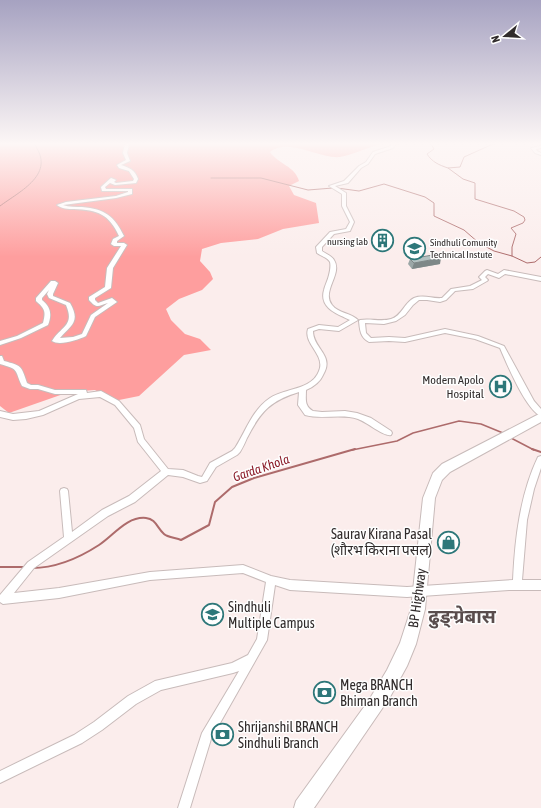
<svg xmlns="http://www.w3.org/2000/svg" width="541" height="808" font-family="'Asap Condensed','Noto Sans Devanagari',sans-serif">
	<rect width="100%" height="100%" fill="#fbedec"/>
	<!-- forest -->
	<path fill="#fe9e9e" d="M0,144H379C368,148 351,155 340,157C319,159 288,137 270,152C278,164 295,166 299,181L289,186L294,195L316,203L319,223L283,229L258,239L221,243L202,249L200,261L210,272L213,279L202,290L179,299L166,309L171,320L185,334L200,339L211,350L184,355L139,396L114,401L95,390L69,392L9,413L0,406Z"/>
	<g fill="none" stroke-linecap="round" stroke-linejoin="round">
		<!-- stream-far2 -->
		<path stroke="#ad6b6b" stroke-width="1" d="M431,144L434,149L427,154C432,162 439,165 448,168
			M493,144L464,157L460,167L448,168L463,179L475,183V199L514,211L524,217L525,220L523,223L511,228L516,234L512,247V256
			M211,178H261L308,190L333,188
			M337,188L359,191L384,184L425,197L434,203V216L464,230L479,243L494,251L512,256L527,263L535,262L541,257
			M0,206C20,191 57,174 34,144"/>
		<!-- stream-far1 -->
		<path stroke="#ad6b6b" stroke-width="1.5" d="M511,438L534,450
			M352,450L397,441L413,433L459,421L481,424L503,433"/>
		<!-- stream -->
		<path stroke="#ad6b6b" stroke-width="2" d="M532,449L541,452
			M0,567H24
			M32,568C56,568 79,558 99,545C113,536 127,516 146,518C156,519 157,528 164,534C167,537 176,538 181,540L209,525L215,502L232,487L254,478L355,449"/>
		<defs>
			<path id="minor" d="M125,144H129L127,153L130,161L121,165C130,168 135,170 138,179L136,183L115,185L110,183L105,187L106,189H132V194L116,198L63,205C69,207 76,207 82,207C105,209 114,216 124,236L117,241V243H124L127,245L113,268L111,288L95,298V300L98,303L112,298L117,302L95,317L86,336C78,340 59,346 52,341C61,326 75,326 66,305L49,298L47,294L49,290L42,298V300C51,307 52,315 48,325L21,338L0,345V341L17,336L43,323C46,311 45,309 36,301V298L51,281H55L58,283L53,294V296L70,303C81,322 71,325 60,338L73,337L82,334L91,315L108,303C98,306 97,309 89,300V297L105,287L107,268L121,246H114L111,244L113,239L119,236C109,214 98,210 74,209C68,209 62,209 57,205L66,202L116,196L128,192V191H102L101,187L111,178L116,180L114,182L116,183L133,181L134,179L129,171L119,168L117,165L126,160L123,153Z
				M392,144H396L393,148L375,154L368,164L361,168L348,183L335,186L346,193V206L354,222L350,231L334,234L322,247V251C326,254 332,256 334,260C343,274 321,291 332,305C338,313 351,313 358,320L339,331L319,329L313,331C313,349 335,355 323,375C320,382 313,387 306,390C306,399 304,406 313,411L322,412L345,411L357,413L371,418L391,431L392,433L391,435C384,437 367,422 358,419C341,413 323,420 305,415L298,405L299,392C270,401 261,411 247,438C245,443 243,447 240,452L237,455L216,467L207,481L200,483L183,477L168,475L135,502L108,516L34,568L14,593L59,588L150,572L243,565L271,576L290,580L407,587L513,580C515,538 520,495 538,457L541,456V468L534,489L527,520L522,580H541V590H509L407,597L290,590L275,585L267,640L211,739L190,808H178L202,733L239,671L233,673L161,690L136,704L102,730L82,743L0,783V771L74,735L94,722L128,696L155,681L232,663L248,655L257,639L266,582L243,573L150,580L59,598L3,604L0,602V595L28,562L64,537L60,491L61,489L64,488L67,489L68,491L72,532L102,510L129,496L161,471L138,442L134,428L115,405L100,397L79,399L43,415L26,419L13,420L0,417V411L13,414L39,411L78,394H55L38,389H30L22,386C14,369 20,370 0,364V356H2L4,361C22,366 21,365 27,383L31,385H38L55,390H86L87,393L101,391L119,401L140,425L144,439L168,469L183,470L198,476L202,477L210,463L232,451L235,448C246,431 252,410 270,398C285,388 312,390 319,371C326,355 303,344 308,329L319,325L338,327L350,320C337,314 319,308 324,290C325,285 328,280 329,275C330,271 331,266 330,262C328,258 321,256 317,253L316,247L330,232L346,229L350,222L342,206V194L329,186L344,181L359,166L366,162L373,152L391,146Z
				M541,146V148L536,149L537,151L541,153V155L535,153L531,148Z
				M487,270L498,274L504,270L541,277V281L505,274L499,278L488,274L485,277L488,280L487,281L473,289L455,291L446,300L440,302L427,300H419L413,305L405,315L396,321L384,324L365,323L366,333L371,338L389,337L405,338L445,329L478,336L504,346L534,401L541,409V416C526,410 507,364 500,348L475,339L445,333L405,342L389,341L369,342C360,337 360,330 359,321L360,320C370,318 381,322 391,319C402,316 404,303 414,298C424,294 432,299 442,298L451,289L470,286L482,280L479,277L485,271Z"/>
			<path id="highway" d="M541,413V422L450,472L442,480L435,498L425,609L416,644L407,666L390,697L314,808H294L296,801L369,700L387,670L400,643L411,609L423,498L433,473L442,464Z"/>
		</defs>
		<!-- minor casing -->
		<use href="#minor" stroke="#c8bbba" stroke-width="2"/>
		<!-- highway casing -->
		<use href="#highway" stroke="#c8bbba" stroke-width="2"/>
		<!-- minor -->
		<use href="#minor" fill="#fff" fill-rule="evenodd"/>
		<!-- highway -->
		<use href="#highway" fill="#fff" fill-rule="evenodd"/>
	</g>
	<!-- wall -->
	<path fill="#9ba7a7" d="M377,238L390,240L381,245L376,242Z
		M410,259L440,264L412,269L408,264Z"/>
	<!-- shaded-wall -->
	<path fill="#7e8888" d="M391,235L390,240L381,245L382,240Z
		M441,258L440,264L412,269L414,263Z"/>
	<!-- building -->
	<path fill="#b4c2c2" stroke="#7e8888" d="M385,233L391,235L382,240L377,238Z
		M438,254L441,258L414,263L410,259Z"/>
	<!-- sky -->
	<linearGradient id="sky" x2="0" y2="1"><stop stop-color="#a6a2c1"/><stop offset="0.56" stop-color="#fdf7f6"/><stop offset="1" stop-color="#fdf7f6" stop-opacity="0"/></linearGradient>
	<rect width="541" height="257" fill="url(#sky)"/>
	<!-- icons -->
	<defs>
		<symbol id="building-ring" viewBox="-11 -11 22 22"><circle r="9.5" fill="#fefefe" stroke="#2d7779" stroke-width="1.5"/><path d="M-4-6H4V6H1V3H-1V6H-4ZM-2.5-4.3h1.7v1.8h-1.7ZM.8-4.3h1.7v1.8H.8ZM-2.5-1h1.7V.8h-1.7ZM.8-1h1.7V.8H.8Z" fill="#2d7779"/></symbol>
		<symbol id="university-ring" viewBox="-11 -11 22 22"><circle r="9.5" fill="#fefefe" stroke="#2d7779" stroke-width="1.5"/><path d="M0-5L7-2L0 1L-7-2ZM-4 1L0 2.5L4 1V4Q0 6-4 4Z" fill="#2d7779"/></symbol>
		<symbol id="hospital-ring" viewBox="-11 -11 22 22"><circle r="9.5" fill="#fefefe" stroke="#2d7779" stroke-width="1.5"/><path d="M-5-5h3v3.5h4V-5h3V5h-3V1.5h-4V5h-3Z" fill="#2d7779"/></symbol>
		<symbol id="shop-ring" viewBox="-11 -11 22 22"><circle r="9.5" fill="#fefefe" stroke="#2d7779" stroke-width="1.5"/><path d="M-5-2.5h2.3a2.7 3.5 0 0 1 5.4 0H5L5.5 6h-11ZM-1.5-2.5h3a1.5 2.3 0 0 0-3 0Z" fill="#2d7779"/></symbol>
		<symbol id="bank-ring" viewBox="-11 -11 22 22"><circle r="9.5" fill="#fefefe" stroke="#2d7779" stroke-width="1.5"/><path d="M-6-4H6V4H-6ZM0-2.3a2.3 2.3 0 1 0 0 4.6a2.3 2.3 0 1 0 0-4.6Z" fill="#2d7779"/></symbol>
	</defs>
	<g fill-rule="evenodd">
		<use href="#building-ring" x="370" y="228" width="25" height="25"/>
		<use href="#university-ring" x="402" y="236" width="25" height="25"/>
		<use href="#hospital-ring" x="488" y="374" width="25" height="25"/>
		<use href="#shop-ring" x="436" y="530" width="25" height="25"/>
		<use href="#university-ring" x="200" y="602" width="25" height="25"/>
		<use href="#bank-ring" x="312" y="680" width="25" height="25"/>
		<use href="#bank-ring" x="210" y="722" width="25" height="25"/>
	</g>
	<g text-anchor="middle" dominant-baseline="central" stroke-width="3" stroke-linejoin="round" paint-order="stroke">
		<!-- far-poi labels -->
		<g font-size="10" fill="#302b2b" stroke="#fefefe" text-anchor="end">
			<text x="368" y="241">nursing lab</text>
			<text x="430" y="242" text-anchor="start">Sindhuli Comunity<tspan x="430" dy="12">Technical Instute</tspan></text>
		</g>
		<!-- poi labels -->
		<g font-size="12" fill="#302b2b" stroke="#fefefe" text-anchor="end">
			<text x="484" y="380">Modern Apolo<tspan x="484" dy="14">Hospital</tspan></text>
		</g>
		<!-- water labels -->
		<g font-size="13" font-style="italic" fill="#8c1d2a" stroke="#fefefe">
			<text transform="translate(261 468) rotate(-19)">Garda Khola</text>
		</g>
		<!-- near-poi labels -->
		<g font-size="14" fill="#302b2b" stroke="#fefefe" text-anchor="start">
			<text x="432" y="534" text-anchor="end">Saurav Kirana Pasal<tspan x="432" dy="16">(शौरभ किराना पसल)</tspan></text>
			<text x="228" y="607">Sindhuli<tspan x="228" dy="16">Multiple Campus</tspan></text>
			<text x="340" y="685">Mega BRANCH<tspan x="340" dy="16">Bhiman Branch</tspan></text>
			<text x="238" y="727">Shrijanshil BRANCH<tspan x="238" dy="16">Sindhuli Branch</tspan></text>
		</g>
		<!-- near-street labels -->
		<g font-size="14" fill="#302b2b" stroke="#fefefe">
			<text transform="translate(417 598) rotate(-82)">BP Highway</text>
		</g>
		<!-- near-district labels -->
		<g font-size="19" font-weight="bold" fill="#594d4d" stroke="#fefefe">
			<text x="462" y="616">ढुङ्ग्रेबास</text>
		</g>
	</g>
	<!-- north arrow -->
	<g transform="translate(505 36) rotate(252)" stroke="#fefefe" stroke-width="3" paint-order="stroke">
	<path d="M0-3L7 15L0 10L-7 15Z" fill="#302b2b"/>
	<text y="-6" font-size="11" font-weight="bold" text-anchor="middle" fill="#302b2b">N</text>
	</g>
</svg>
